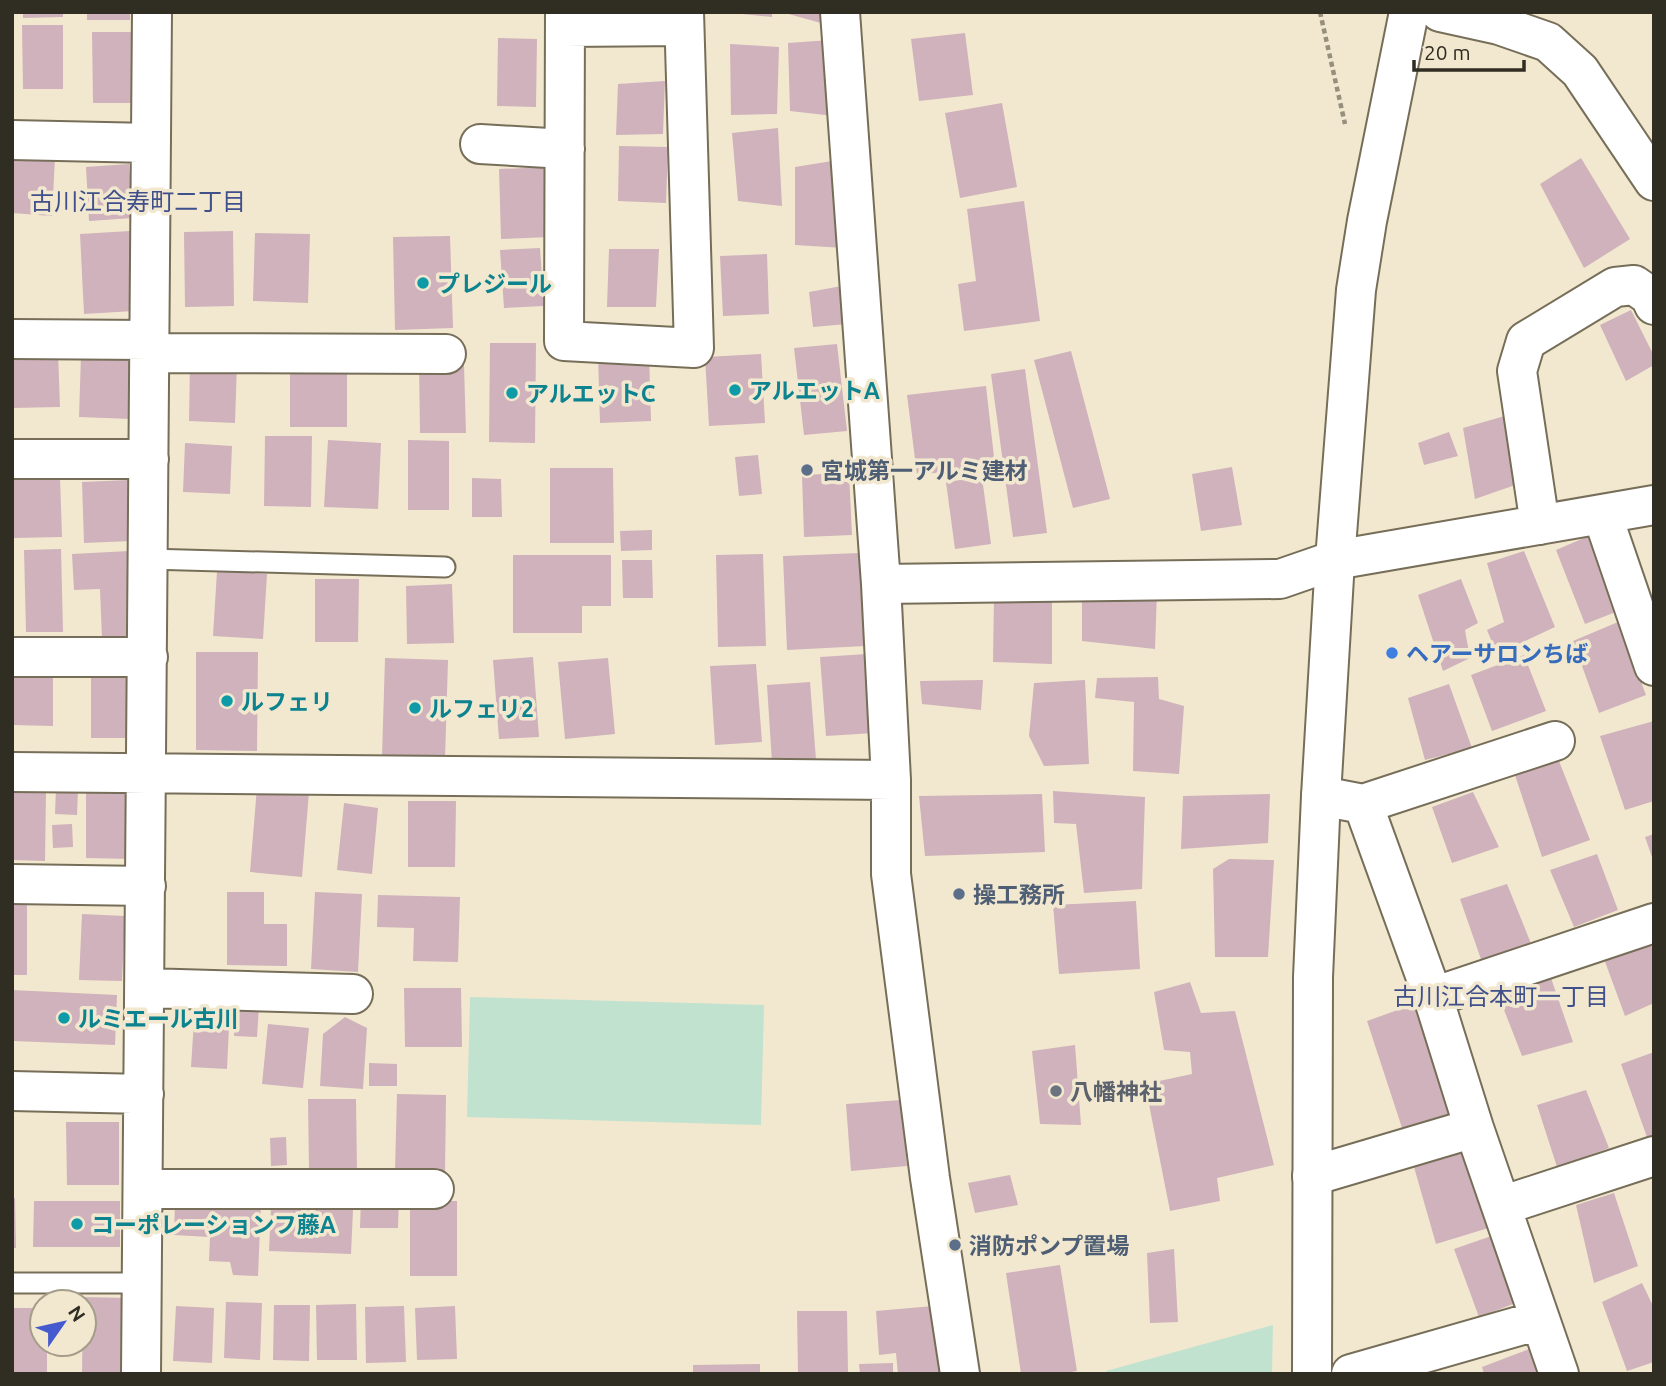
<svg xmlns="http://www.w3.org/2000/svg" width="1666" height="1386" font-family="Ubuntu,'Noto Sans JP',sans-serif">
	<rect width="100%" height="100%" fill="#f2e8cf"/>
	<!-- green -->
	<path fill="#c1e2cf" d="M470,997L764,1005L761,1125L467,1117Z
		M1273,1325L1272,1374H1106V1371Z"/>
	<!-- building -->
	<path fill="#cfb2bb" d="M23,12H63V17L23,18Z
		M87,12H130V20H87Z
		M742,12H772V17L742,14Z
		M785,12H821V23L785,13Z
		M22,25H63V89H23Z
		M92,32H132V103H93Z
		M965,33L973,95L919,101L911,39Z
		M498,38L537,39L536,107L497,106Z
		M830,40L834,116L790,111L788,43Z
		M730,44L779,47L777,114L731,115Z
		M665,81L663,134L616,135L618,84Z
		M1002,103L1017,187L960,198L945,113Z
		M778,128L782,206L738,201L732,133Z
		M619,146L668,147L666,203L618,201Z
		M12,155L55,158L52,216L12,213Z
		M1581,158L1630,239L1584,268L1540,184Z
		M838,160L844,248L795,245V167Z
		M129,164L133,218L89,221L86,167Z
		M548,167L550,237L501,239L499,169Z
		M1024,201L1040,321L964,331L958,284L976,281L967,209Z
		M130,231L134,311L84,314L80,234Z
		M233,231L234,306L185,307L184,232Z
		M255,233L310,234L308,303L253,301Z
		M450,236L453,328L395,330L393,237Z
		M540,248L544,306L504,308L500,250Z
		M609,249H659L656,307H607Z
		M767,254L769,314L723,316L720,256Z
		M847,285V324L813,327L809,292Z
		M1631,310L1654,356V365L1626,381L1600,325Z
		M490,343H536L535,443L489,442Z
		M837,344L847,431L804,435L794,348Z
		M1071,351L1110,499L1073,508L1034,360Z
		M58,352L60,407L12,408V354Z
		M649,353L651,421L600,423L598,355Z
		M761,354L765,423L709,426L705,357Z
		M81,355L133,357L131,419L79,417Z
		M190,362L237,363L235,423L189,421Z
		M290,365L347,366V427H290Z
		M419,365H464L466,433H420Z
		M1025,369L1047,533L1013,537L991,374Z
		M986,386L995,466L917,475L907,395Z
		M1515,413L1521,483L1475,499L1463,428Z
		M1449,432L1458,456L1424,465L1418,443Z
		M265,436H312L311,507L264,506Z
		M328,440L381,443L378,509L324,507Z
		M408,440L449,441V510H408Z
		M185,443L232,446L230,494L183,492Z
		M758,455L762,494L739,496L735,457Z
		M1232,467L1242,525L1201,531L1192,474Z
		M550,468H613L614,543H550Z
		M849,473L852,535L804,537L802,475Z
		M60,477L62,537L14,538L12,478Z
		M982,477L991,544L955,549L946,482Z
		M472,478L501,479L502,517H472Z
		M129,480L131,541L84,543L82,482Z
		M652,530V550L621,551L620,531Z
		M1591,535L1621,610L1585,624L1556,550Z
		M61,549L63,632H26L24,550Z
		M129,551L133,637L102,638L100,589L74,590L72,554Z
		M1524,551L1555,627L1497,654L1487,630L1504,622L1487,563Z
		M860,553L865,646L787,650L783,556Z
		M763,554L766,646L718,647L716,555Z
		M513,555H611V606H582V633H513Z
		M622,560H652L653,598H623Z
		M217,571L267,574L263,639L213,636Z
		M315,579H359L358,642H315Z
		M1461,579L1478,623L1465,630L1470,658L1443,671L1418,595Z
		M452,584L454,643L407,644L406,586Z
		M1082,589L1157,592L1155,649L1082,641Z
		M1052,593V664L993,662L994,596Z
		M1618,622L1646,695L1599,713L1573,641Z
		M196,652H258L257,751L196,750Z
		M867,654L874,733L826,736L820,657Z
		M1524,655L1546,711L1492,731L1471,675Z
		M533,657L539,737L499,739L493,660Z
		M385,658L448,660L445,759L382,756Z
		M608,658L615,734L565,739L558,662Z
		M756,664L762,742L715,745L710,666Z
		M12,667H53V726L12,725Z
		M91,672H132L133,738H91Z
		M1158,677L1159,699L1184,706L1179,774L1133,771L1134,702L1095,698L1097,678Z
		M983,680L981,710L922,704L920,681Z
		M1085,680L1089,764L1044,766L1029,736L1034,683Z
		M810,682L816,760L772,763L767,685Z
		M1449,684L1472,748L1425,760L1408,698Z
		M1654,721V801L1625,810L1600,736Z
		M1559,761L1590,840L1542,857L1515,775Z
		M56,787L78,788L77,815L55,814Z
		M257,787L309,792L302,877L250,872Z
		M12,788L46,789L45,861L12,860Z
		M86,789H133V859L86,858Z
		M1053,791L1145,797L1142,889L1084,893L1076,824L1054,823Z
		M1473,792L1499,847L1452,863L1432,807Z
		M1042,794L1045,852L925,856L919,796Z
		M1270,794L1268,843L1181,849L1183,796Z
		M408,801H456L455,867H408Z
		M344,803L378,808L372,874L337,870Z
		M72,824L73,847L53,848L52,825Z
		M1654,834V860H1653L1645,837Z
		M1597,854L1618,910L1574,927L1550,870Z
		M1229,859L1274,860L1268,957H1215L1213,869Z
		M1507,884L1532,946L1483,965L1460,899Z
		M227,892H264V924H287V966L227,965Z
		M315,892L362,894L358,972L311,969Z
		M378,895L460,897L458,962L413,961L414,928L377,927Z
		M1136,901L1140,969L1059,974L1053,905Z
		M12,905H27V975H12Z
		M82,914L125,916L122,981L79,980Z
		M1649,941L1654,952V1003L1625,1016L1604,959Z
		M1551,978L1573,1042L1522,1056L1499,997Z
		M1190,982L1201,1013L1235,1011L1274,1165L1217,1178L1220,1201L1170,1211L1145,1084L1192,1074L1190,1052L1164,1050L1154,992Z
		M404,988H461L462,1047H405Z
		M12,990L117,995L115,1045L12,1041Z
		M1420,1002L1457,1115L1405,1137L1367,1021Z
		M195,1005L230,1006L227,1069L191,1067Z
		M236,1005L259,1006L257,1037L234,1036Z
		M345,1017L367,1028L363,1089L320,1086L323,1034Z
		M268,1024L309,1028L303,1088L262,1084Z
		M1075,1045L1081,1125L1040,1124L1032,1051Z
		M1654,1052V1138L1648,1140L1621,1064Z
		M369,1063L397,1064V1086H369Z
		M1586,1090L1609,1148L1557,1167L1537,1105Z
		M397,1094L446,1095L445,1172L395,1171Z
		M308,1099H356L357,1171L309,1172Z
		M901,1100L907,1166L851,1171L846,1104Z
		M66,1122H119V1185H67Z
		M286,1137L287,1165L271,1166L270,1138Z
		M1466,1149L1495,1226L1436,1244L1414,1167Z
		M1010,1175L1018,1205L975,1213L968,1183Z
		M1614,1193L1638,1266L1594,1283L1576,1205Z
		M15,1198L16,1248H12V1199Z
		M361,1198L399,1199L398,1228H360Z
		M34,1201H120V1247H33Z
		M175,1201L261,1204L258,1276L233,1275L230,1262L209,1261L210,1237L174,1235Z
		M410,1201H457V1276H410Z
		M271,1207L353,1210L351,1254L269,1251Z
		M1500,1233L1521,1301L1479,1317L1454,1249Z
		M1174,1249L1178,1322L1150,1323L1147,1253Z
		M1060,1265L1077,1371L1057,1374H1021L1006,1273Z
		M1642,1283L1654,1308V1362L1627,1371L1602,1302Z
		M83,1297L129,1298L128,1374H82Z
		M226,1302L262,1303L260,1360L224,1358Z
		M356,1304L357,1360H317L316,1305Z
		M274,1305H310L309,1361L273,1360Z
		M945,1305L951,1374H898L896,1353L879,1355L876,1311Z
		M176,1306L214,1308L212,1363L173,1361Z
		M404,1306L406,1362L366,1363L365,1307Z
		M455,1306L457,1359L417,1360L415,1308Z
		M12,1308H42V1344H47V1372H12Z
		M797,1311H847L848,1374H798Z
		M1532,1348L1542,1374H1484L1482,1367Z
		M893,1363V1374H860L859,1364Z
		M760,1364V1374H693V1365Z"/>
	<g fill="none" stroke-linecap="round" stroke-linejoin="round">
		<defs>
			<path id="service" d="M148,559L445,567
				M12,1283H142"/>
			<path id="minor" d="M565,12L564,341L694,348L684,12
				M840,12L881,584L891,780V874L930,1178L960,1374
				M565,27L684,26
				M12,140L151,143
				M480,144L565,149
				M12,339L149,340
				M149,353L446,354
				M12,459H149
				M1602,514L1654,666
				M1540,525L1517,371L1526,341L1615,287L1634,285L1650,296L1654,305
				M881,584L1280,579L1335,560L1654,505
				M12,657H148
				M12,772L891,780
				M1321,796L1363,804L1433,997L1474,1128L1559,1374
				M1363,804L1555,741
				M12,884L146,886
				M145,988L353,994
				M1433,997L1654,923
				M12,1091L144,1094
				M1312,1176L1474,1128
				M143,1189H434
				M1501,1206L1654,1156
				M141,1374L152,12
				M1351,1374L1540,1320"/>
			<path id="tertiary" d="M1440,12L1499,25L1548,42L1580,71L1654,181
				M1312,1374L1313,977L1321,796L1335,560L1356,290L1367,221L1409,12"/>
		</defs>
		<!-- service casing -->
		<use href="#service" stroke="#766e58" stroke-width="23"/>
		<!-- minor casing -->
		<use href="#minor" stroke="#766e58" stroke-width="42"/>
		<!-- tertiary casing -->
		<use href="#tertiary" stroke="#766e58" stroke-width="42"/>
		<!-- path -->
		<path stroke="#958f7d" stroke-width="4.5" stroke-dasharray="5 3.5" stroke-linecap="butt" d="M1320,12L1345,124"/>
		<!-- service -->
		<use href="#service" stroke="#fff" stroke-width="19"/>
		<!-- minor -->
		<use href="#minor" stroke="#fff" stroke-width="38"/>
		<!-- tertiary -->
		<use href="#tertiary" stroke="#fff" stroke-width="38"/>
	</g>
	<!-- markers -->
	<g fill="#0f9aa8" stroke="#f2e8cf" stroke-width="2.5">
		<circle cx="423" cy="283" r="7"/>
		<circle cx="735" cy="390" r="7"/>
		<circle cx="512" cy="393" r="7"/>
		<circle cx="227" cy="701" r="7"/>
		<circle cx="415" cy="708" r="7"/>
		<circle cx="64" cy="1018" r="7"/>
		<circle cx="77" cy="1224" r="7"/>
	</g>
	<g fill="#5c6f8a" stroke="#f2e8cf" stroke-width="2.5">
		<circle cx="807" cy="470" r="7"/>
		<circle cx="959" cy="894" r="7"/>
		<circle cx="955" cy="1245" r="7"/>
	</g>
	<circle fill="#3f7fe0" stroke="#f2e8cf" stroke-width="2.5" cx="1392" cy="653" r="7"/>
	<circle fill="#6b7280" stroke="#f2e8cf" stroke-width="2.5" cx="1056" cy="1091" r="7"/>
	<g text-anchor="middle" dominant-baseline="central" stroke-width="7" stroke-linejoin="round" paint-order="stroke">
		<!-- culture labels -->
		<g font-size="23" font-weight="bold" fill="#0d838f" stroke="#f2e8cf" text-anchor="start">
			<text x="437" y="283">プレジール</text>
			<text x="749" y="390">アルエットA</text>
			<text x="526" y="393">アルエットC</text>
			<text x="241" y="701">ルフェリ</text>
			<text x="429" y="708">ルフェリ2</text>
			<text x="78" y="1018">ルミエール古川</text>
			<text x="91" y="1224">コーポレーションフ藤A</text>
		</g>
		<!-- service labels -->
		<g font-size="23" font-weight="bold" fill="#4e5e75" stroke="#f2e8cf" text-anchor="start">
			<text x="821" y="470">宮城第一アルミ建材</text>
			<text x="973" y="894">操工務所</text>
			<text x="969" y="1245">消防ポンプ置場</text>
		</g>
		<!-- shop labels -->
		<g font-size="23" font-weight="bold" fill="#366cbe" stroke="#f2e8cf" text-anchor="start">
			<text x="1406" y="653">ヘアーサロンちば</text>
		</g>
		<!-- worship labels -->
		<g font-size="23" font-weight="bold" fill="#5b616d" stroke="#f2e8cf" text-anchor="start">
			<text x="1070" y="1091">八幡神社</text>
		</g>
		<!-- neighbourhood labels -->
		<g font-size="24" fill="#40508b" stroke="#f2e8cf">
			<text x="138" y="201">古川江合寿町二丁目</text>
			<text x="1501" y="996">古川江合本町一丁目</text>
		</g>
	</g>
	<!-- border -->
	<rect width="1666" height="1386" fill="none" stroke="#302d23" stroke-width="28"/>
	<!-- north arrow -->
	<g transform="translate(63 1323) rotate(56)"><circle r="33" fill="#f2e8cf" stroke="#a49d8a" stroke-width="2"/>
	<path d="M0-5L12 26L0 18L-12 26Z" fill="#445ace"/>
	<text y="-10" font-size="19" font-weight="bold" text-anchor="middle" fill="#302d23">N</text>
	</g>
	<!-- scale -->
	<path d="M1414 60v10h110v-10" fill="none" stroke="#302d23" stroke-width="3.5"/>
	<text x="1424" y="60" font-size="21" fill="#302d23" stroke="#f2e8cf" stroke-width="5" paint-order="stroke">20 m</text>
</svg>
